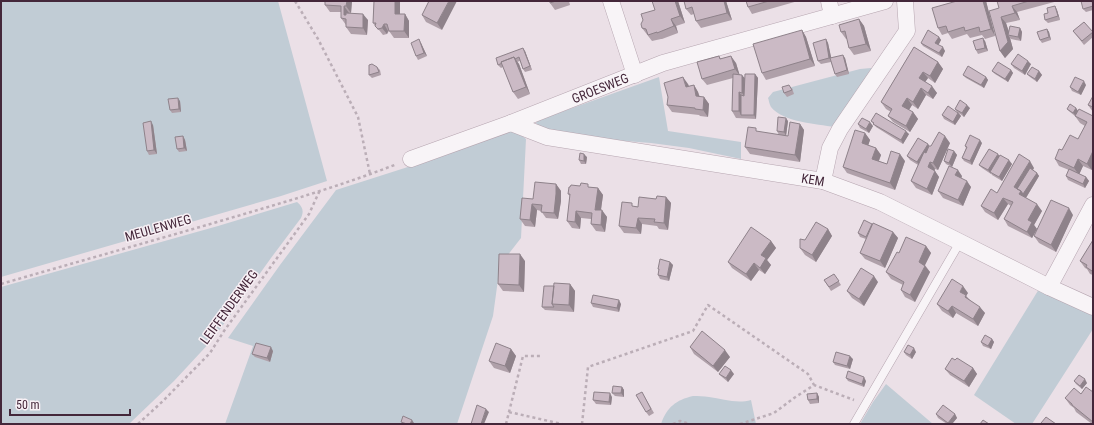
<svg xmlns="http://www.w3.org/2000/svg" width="1094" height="425" font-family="'Roboto Condensed',sans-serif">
	<rect width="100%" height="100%" fill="#ebe0e7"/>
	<!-- green -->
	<path fill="#c1ccd5" d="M1,1H278L327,181L281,196L1,277Z
		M871,68L874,69L835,127C816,124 783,122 771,107C769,104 769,100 768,98L773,92L860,69Z
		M659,77L668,131L741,142V159L689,148L651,143L587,138L537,128L536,121Z
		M514,129L526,139L521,238L500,265L493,316L457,424H225L253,346L228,338L280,265L336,190L411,166Z
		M297,202C303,207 304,211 301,218L271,258L213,339L174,381L129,424H1V287L218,226Z
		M1039,289L1093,315V329L1032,424H1016L974,395Z
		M886,384L933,424H860L873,402Z
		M693,396C698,396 704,396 709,397C723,399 737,404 751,400L756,424H661C667,407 676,400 693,396Z"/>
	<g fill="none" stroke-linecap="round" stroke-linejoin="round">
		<defs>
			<path id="lane" d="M854,424L960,242"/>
			<g id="street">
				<path d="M611,1L635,75"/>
				<path d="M829,1L832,16"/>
				<path id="s1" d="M511,123L547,137L823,181L880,202L960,242L1049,287L1093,307"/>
				<path id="s2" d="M411,159L511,123L663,63L885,1"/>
				<path d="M823,181L830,148L840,129L907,31L905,1"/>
				<path d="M1049,287L1093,205"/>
			</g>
		</defs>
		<!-- lane casing -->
		<use href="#lane" stroke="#b6a5b0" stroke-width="9"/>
		<!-- street casing -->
		<use href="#street" stroke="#b6a5b0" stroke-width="17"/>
		<!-- path -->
		<path stroke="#bbaeb7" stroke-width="2.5" stroke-dasharray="3 3" stroke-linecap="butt" d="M295,1L318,39L358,117L370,174
			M1,284C73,263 145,243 217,222C278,204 338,187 397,164
			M509,412L562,424
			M138,424L163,401L210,353L224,331L309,214L320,190
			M506,424L523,356H541
			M582,424L588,367L693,331L708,305L808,374L814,385
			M673,424L680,421L690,424
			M740,424L774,413L794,398L814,385L854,400"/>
		<!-- lane -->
		<use href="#lane" stroke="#f8f4f7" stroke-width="8"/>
		<!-- street -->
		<use href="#street" stroke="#f8f4f7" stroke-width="16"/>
	</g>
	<!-- wall -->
	<path fill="#afa0a9" d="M324,1H352L351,13H349L368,20L367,35L351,34L346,27V25L341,18V12H330L325,5V3Z
		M374,1H400V14H405L409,21V38H394L389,31L387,34L383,35L379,30H378L373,23Z
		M429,1L442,30L426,22L422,15Z
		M550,1H569L570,5L555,10L550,3Z
		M678,1L685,23L676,26L678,33L662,39H661L652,41L642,28Z
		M684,1H726L732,20L701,28L696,21L694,14L691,15L686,9Z
		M746,1H798L752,14L748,7Z
		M986,1L995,36L985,39L982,35L970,38L967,34L952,39L948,33L942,35L938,28Z
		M997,1H1058L1017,12L1020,20L1006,23L1009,33L1020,28L1022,32L1021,41L1011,39L1010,38L1013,49L1005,58L1000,51L999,8Z
		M1093,1V10L1086,12L1083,9Z
		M1055,6L1057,10L1060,20L1048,23L1045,20L1048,13Z
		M859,19L864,26L871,51L854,55L849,48L847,39H846L841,32Z
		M1084,22L1093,33V37L1084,45L1073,31Z
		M1047,29L1049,32L1051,40L1042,43L1040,40Z
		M802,30L806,37L815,66L766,80L762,73Z
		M939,37L941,40L938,45L945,51L942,57L923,46L921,43Z
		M826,39L828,43L831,58H845L849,74L837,77L835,74L831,62L821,64L818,61Z
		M985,41L988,51L978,54L976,50Z
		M421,43L427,56L418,60L416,56Z
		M914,47L938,62L943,69L935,83L928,78L925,82L937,93L933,99L926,95L918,109L912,105L909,110L913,112L918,119L910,132L893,122L888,116L891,112L886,109L881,102Z
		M525,51L532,70L525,72L523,69L520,61L517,62L519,64L530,94L518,99L513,92L503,67L501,68L498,65Z
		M719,56L721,59L736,63L739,74L745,78L755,74L758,78L756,119L736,118L732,111L733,78L707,85L702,79Z
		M1011,64H1031L1025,75L1014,68Z
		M377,67L380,70L381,75L372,78L369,75Z
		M1011,70L1013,73L1008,82L995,74L992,71Z
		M1039,71L1042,75L1037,82L1030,77L1027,74Z
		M963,75L986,77L988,80L984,88L966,78Z
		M688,84L689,86L694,85L698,92L700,97H704L709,104L708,117L700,116L699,115L672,112L667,105Z
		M1086,85L1081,95L1072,91L1070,87Z
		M792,88L794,94L787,97L784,93Z
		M1093,96V112L1088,105Z
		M180,101L181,112L172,113L170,110Z
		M970,108L964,117L959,113L961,116L955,125L944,119L942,115L957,112L955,109Z
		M1076,108L1078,111L1093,116L1092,170L1083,166L1079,174L1086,177L1089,181L1085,188L1068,180L1066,176L1069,170L1059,166L1055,159L1062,150L1078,139L1085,126L1080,123L1075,116L1070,112L1067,109Z
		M788,121L786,136L779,135L777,131Z
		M871,121L909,134L903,144L876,127Z
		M800,124L804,130L800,162L750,154L745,147L759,132L788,136Z
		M858,124L873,126L869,133L860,128Z
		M153,125L157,154L149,155L147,151Z
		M865,133L870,140L868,145L876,148L881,155L879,161L887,164L905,161L895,190L847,173L843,167Z
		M183,136L185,140L187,151L179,152L177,149Z
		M950,143L938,170L935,169L934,170L939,177L932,195L916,188L911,181L918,165L910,160L907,156L928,144L929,146H931Z
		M982,143L972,165L964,161L962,158L966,148L965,146Z
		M954,151L957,155L952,167L946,164L944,161Z
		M999,156L1012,164L1002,181L992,175L991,173V174L982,168L979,165Z
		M587,157L586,164H581L579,160Z
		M1034,168L1033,170L1037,173L1039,176L1026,198L1042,211L1034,225L1037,229L1032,238L1008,226L1004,219L1011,206L1008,204L998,220L985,212L981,206L997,193Z
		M962,176L961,178L971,187L963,206L943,198L938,191Z
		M556,184L561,191V201L558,219L546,218L541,211L537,210L535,227L525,226L520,219L533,199Z
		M570,187H591L598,188L603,195L601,210L607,217L605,232L596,231L591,224V219L581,218L580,229L572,228L567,221L570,196L568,194Z
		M666,197L671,203L668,230L659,229L657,226L642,224L641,234L624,233L619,226L635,206L638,207L656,199Z
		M1073,215L1056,252L1039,243L1034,236Z
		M873,225L893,232L898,238L885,268L865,259L860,253L866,239L860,237L858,233Z
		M828,229L832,236L816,262L805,255L800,248L805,240Z
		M1093,240V275L1090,274L1087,269L1085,268L1080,261Z
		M771,241L776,248L767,260L771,265L765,274L759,270L751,281L732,268L728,262Z
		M926,246L931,253L925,265L930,272L915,302L905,297L901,290L903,285L891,279L886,272L899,253Z
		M525,261L524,292L503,291L498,284Z
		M670,262L673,265L669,281L660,279L658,275L659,270L658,269Z
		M834,274L841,285L831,291L824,280Z
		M878,282L864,306L852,298L847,291Z
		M570,284L575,291L574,312L545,310L542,307L554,286Z
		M968,293L966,296L970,300L985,313L978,326L956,313L953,318L942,311L937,304Z
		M591,303L621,304L619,312L593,307Z
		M992,339L994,342L991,349L983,346L981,342Z
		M690,347L730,357L718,372L694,354Z
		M511,349L516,356L510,373L494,368L489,361Z
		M273,351L270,362L255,357L252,354Z
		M904,352H916L912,359L906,355Z
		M853,359L850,369L835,365L833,362Z
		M955,360L973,368L977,374L969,387L950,375L945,369Z
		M719,374H734L728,382L722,377Z
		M846,378L866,381L864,387L848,381Z
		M1074,381L1087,383L1082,389L1076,384Z
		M622,387L624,390V397L615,396L612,393Z
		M642,392L654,413L649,416L646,412Z
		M1093,392V424H1092L1076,412L1074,408L1070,405L1065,398L1081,394Z
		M817,393L819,397V403L810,404L808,400Z
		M612,397L611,405L596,404L593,400Z
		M936,414H955L957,418L952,424H947L938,418Z"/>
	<!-- shaded-wall -->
	<path fill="#8e828a" d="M347,1H352L351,13L346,6Z
		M395,1H400V21L395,14Z
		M449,1H457L442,30L437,23Z
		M675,1H678L685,23L680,16Z
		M724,1H726L732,20L727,13Z
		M983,1H986L995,36L991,29Z
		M344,6L349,13V22L344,15Z
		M1012,6L1017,12L1020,20L1015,13Z
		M1055,6L1057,10L1060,20L1058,16Z
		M363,14L368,20L367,35L363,28Z
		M405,14L409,21V38L404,31Z
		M1001,17L1006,23L1010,35H1008L1010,38L1013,49L1005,58L1000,51Z
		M671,19L676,26L678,33L674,26Z
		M859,19L864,26L871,51L866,44Z
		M384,24L388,31L387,34L382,28Z
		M1020,28L1022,32L1021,41L1018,37Z
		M1047,29L1049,32L1051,40L1049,37Z
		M802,30L806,37L815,66L810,59Z
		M939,37L941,40L938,46L935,43Z
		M983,38L985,41L988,51L985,48Z
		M419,39L421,43L427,56L424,53Z
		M826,39L828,43L832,61L829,58Z
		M943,47L945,51L942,57L939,53Z
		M523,48L525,51L532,70L530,66Z
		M843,55L845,58L849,74L847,70Z
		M731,56L736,63L740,76L735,69Z
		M514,57L519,64L530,94L526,87Z
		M1028,61L1031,64L1025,75L1022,71Z
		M938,62L943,69L935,83L930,76Z
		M1011,70L1013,73L1008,82L1005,79Z
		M1039,71L1042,75L1037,82L1035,79Z
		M923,72L928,78L923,85L919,78Z
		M755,74L758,78L756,119L754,115Z
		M742,75L747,81V99L742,93Z
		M683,77L688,84L691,94L686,87Z
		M986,77L988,80L984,88L981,85Z
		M1084,81L1086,85L1081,95L1078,92Z
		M694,85L698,92L701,103L696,96Z
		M932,86L937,93L933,99L928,93Z
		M921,88L926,95L918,109L913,102Z
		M739,92L744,99L741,115L739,111Z
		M704,97L709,104L708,117L703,110Z
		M178,98L180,101L181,112L179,109Z
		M907,98L912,105L907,113L902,106Z
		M967,105L970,108L964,117L962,113Z
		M1076,108L1078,111L1076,116L1073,113Z
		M913,112L918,119L910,132L906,126Z
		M958,113L961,116L955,125L953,122Z
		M786,118L788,121L786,136L784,132Z
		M151,121L153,125L157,154L154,150Z
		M870,122L873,126L869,133L866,129Z
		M800,124L804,130L800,162L795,155Z
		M906,131L909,134L903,144L901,140Z
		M865,133L870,140L867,149L862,143Z
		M183,136L185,140L187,151L184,148Z
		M945,136L950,143L938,170L933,163Z
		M980,140L982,143L972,165L970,161Z
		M928,144L930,147L919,165L917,162Z
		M876,148L881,155L877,165L872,159Z
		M954,151L957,155L952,167L949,163Z
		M1093,151V168L1092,170L1087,164Z
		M584,154L587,157L586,164L584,161Z
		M900,154L905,161L895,190L890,183Z
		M998,154L1001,158L990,172L991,174L988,170Z
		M1078,159L1083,166L1079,175L1074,168Z
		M1009,160L1012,164L1002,181L999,177Z
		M1030,161L1034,168L1020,192L1014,187Z
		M930,162L935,169L933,174L928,167Z
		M958,170L962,176L960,182L955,175Z
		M935,171L939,177L932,195L927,189Z
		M1037,173L1039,176L1024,201L1019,194L1021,191Z
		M1086,177L1089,181L1085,188L1083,184Z
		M967,181L971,187L963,206L958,200Z
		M556,184L561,191V201L558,219L554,213Z
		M598,188L603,195L600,216L595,210Z
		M666,197L671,203L668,230L664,223Z
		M1003,198L1008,204L998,220L994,213Z
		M532,204L537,210L535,227L530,220Z
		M1037,204L1042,211L1034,225L1037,229L1032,238L1027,232L1028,220Z
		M1069,208L1073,215L1056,252L1051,245Z
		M602,210L607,217L605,232L601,225Z
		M576,211L581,218L580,229L575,222Z
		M638,218L642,224L641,234L636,228Z
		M828,229L832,236L816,262L812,255Z
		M893,232L898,238L885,268L880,261Z
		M771,241L776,248L767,260L771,265L765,274L760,268L761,255Z
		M926,246L931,253L923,269L919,262Z
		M520,254L525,261L524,292L519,285Z
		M670,262L673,265L669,281L667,277Z
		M754,263L759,270L751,281L746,274Z
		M925,266L930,272L915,302L910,295Z
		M874,276L878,282L864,306L859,299Z
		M570,284L575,291L574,312L569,305Z
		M963,286L968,293L966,296L971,302L970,304L960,292Z
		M619,300L621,304L619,312L617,308Z
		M952,306L956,313L953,318L948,311Z
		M980,307L985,313L978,326L973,319Z
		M992,339L994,342L991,349L988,346Z
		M271,347L273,351L270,362L267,358Z
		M914,348L916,352L912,359L910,355Z
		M511,349L516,356L510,373L505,366Z
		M725,350L730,357L718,372L713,366Z
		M850,356L853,359L850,369L847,366Z
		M973,368L977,374L969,387L964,381Z
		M731,370L734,374L728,382L726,378Z
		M864,377L866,381L864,387L862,384Z
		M1085,379L1087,383L1082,389L1080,386Z
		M622,387L624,390V397L621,393Z
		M610,393L612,397L611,405L609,402Z
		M817,393L819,397V403L817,399Z
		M486,409L489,412L484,424H481Z
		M955,414L957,418L952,424H948V423Z
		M412,420L414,423V424H410Z"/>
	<!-- building -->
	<path fill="#cbbac5" stroke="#8e828a" d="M325,1H347L346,6H344V15H346V13L363,14V28L346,27V19L341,18V6L325,5Z
		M374,1H395V14H405L404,31H389L387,24H384L382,28L378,29L375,26L376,23H373Z
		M429,1H449L437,23L422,15Z
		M550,1H556L550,3Z
		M652,1H675L680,16L671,19L674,26L657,33V32L648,35L646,29L642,28L641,24L643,20L641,14L655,10Z
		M684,1H724L727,13L696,21L692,7L686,9Z
		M746,1H769L748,7Z
		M957,1H983L991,29L980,32L979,27L965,31L964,27L948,32L946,26L938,28L932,8Z
		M997,1H1029L1012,6L1015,13L1001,17L1008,42L1000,51L989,11L999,8Z
		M1081,1H1092L1093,6L1083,9Z
		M1055,6L1058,16L1045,20L1044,14L1048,13L1047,8Z
		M859,19L866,44L849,48L845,31L841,32L839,25Z
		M1084,22L1093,32L1082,41L1073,31Z
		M1010,26L1020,28L1018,37L1008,35Z
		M1047,29L1049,37L1040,40L1037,32Z
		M802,30L810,59L762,73L753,44Z
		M928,30L939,37L935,43L943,47L939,53L921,43Z
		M983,38L985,48L976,50L973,41Z
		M419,39L424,53L416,56L411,43Z
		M826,39L829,58L818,61L813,43Z
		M914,47L938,62L930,76L923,72L919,78L932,86L928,93L921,88L913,102L907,98L902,106L913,112L906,126L888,116L892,109L881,102Z
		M523,48L530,66L523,69L519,57L515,59L514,57L501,62L502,63L498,65L496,58Z
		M1018,54L1028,61L1022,71L1011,64Z
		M843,55L847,70L835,74L830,58Z
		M719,56L720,59L731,56L735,69L702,79L697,62Z
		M514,57L526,87L513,92L501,62Z
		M998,62L1011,70L1005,79L992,71Z
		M372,64L377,67L379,72L369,75V65Z
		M968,66L986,77L981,85L963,75Z
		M1032,67L1039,71L1035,79L1027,74Z
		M733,74L742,75V93L739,92V111H732Z
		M745,74H755L754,115H741V95L744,96Z
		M683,77L686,87L694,85L696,96L704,97L703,110L695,109V108L667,105L668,97L664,83Z
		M1075,77L1084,81L1078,92L1070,87Z
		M789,85L792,90L784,93L782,87Z
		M1093,96V107L1088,105Z
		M178,98L179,109L170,110L168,99Z
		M960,100L967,105L962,113L955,109Z
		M1070,104L1076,108L1073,113L1067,109Z
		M948,106L958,113L953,122L942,115Z
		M1079,109L1093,116V151L1087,164L1078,159L1074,168L1055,159L1059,149L1062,150L1070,135L1078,139L1087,122L1075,116Z
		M876,113L906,131L901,140L873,124L874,123L871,121Z
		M778,117L786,118L784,132L777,131Z
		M862,118L870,122L866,129L858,124Z
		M151,121L154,150L147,151L143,123Z
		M790,122L800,124L795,155L745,147L748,127L756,128V131L788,136Z
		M855,130L865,133L862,143L876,148L872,159L887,164L891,151L900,154L890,183L843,167Z
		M939,132L945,136L933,163L930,162L928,167L935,171L927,189L911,181L924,152L926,153L929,146H931Z
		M970,135L980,140L970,161L962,158L967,147L965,146Z
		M183,136L184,148L177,149L175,137Z
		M918,138L928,144L917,162L907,156Z
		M948,149L954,151L949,163L944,161Z
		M989,149L998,154L988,170L979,165Z
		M580,153L584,154V161L579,160Z
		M1019,154L1030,161L1014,187L1021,191L1019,194L1037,204L1028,220L1032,222L1027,232L1004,219L1013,202L1003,198L994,213L981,206L991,189L997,193Z
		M1000,155L1009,160L999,177L990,172Z
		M949,166L958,170L955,175L967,181L958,200L938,191Z
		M1030,168L1037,173L1023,194L1021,191L1017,189Z
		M1069,169L1086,177L1083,184L1066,176Z
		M535,182L556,184V194L554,213L541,212L542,205L532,204L530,220L520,219L522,198L533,199Z
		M581,183L588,184V187L598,188L595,210H602L601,225L591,224L592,213L576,211L575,222L567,221L570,194H568L569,187H570L571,185L580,186Z
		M657,196L666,197L664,223L654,222L655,219L638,218L636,228L619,226L622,202L632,203V206L638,207L639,197L656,199Z
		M1051,200L1069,208L1051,245L1034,236Z
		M864,220L872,224L866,237L858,233Z
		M816,222L828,229L812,255L800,248V239L805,240Z
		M873,223L893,232L880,261L860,253Z
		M751,227L771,241L761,255L766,258L760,268L754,263L746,274L728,262Z
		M906,237L926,246L919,262L925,266L910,295L901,290L904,282L886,272L897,252L899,253Z
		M1093,240V268L1092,271L1086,267L1087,265L1080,261Z
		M499,254H520L519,285L498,284Z
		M660,259L670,262L667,277L658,275L659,269H658Z
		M861,268L874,276L859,299L847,291Z
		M834,274L839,281L829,287L824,280Z
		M952,279L963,286L960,292L966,295L965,297L980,307L973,319L952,306L948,311L937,304Z
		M554,283L570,284L569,305L552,304Z
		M544,286H554L552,304L554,307H542Z
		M593,295L619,300L617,308L591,303Z
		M702,331L725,350L713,366L690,347Z
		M985,335L992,339L988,346L981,342Z
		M256,343L271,347L267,358L252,354Z
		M496,343L511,349L505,366L489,361Z
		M908,345L914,348L910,355L904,352Z
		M836,352L850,356L847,366L833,362Z
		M952,358L955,360L957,358L973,368L964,381L945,369Z
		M725,366L731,370L726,378L719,374Z
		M848,371L864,377L862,384L846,378Z
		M1079,375L1085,379L1080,386L1074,381Z
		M613,386L622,387L621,393H612Z
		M1086,387L1093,392V422L1072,405V404L1065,398L1074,388L1081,394Z
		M594,392L610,393L609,402L593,400Z
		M642,392L651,409L646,412L636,395Z
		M817,393V399L808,400L807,394Z
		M477,405L486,409L481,424H471Z
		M943,405L955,414L948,423L936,414Z
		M403,416L412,420L410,424H407L401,422Z
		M1046,417L1056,424H1043L1041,423Z
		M983,420L989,424H980Z"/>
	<g text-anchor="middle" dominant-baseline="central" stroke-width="3" stroke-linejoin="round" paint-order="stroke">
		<!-- street labels -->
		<g font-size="13" fill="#44273a" stroke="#f8f0f5">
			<text stroke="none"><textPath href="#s2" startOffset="202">GROESWEG</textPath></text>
			<text stroke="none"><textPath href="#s1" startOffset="308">KEM</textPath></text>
			<text transform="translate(158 228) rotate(-16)">MEULENWEG</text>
			<text transform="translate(229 307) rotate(-54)">LEIFFENDERWEG</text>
		</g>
	</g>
	<!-- border -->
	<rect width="1094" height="425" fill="none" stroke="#44273a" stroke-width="4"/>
	<!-- scale -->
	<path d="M10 409v6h120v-6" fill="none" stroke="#44273a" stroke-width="2"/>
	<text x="16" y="409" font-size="12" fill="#44273a" stroke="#f8f0f5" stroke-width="3" paint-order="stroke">50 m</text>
</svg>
